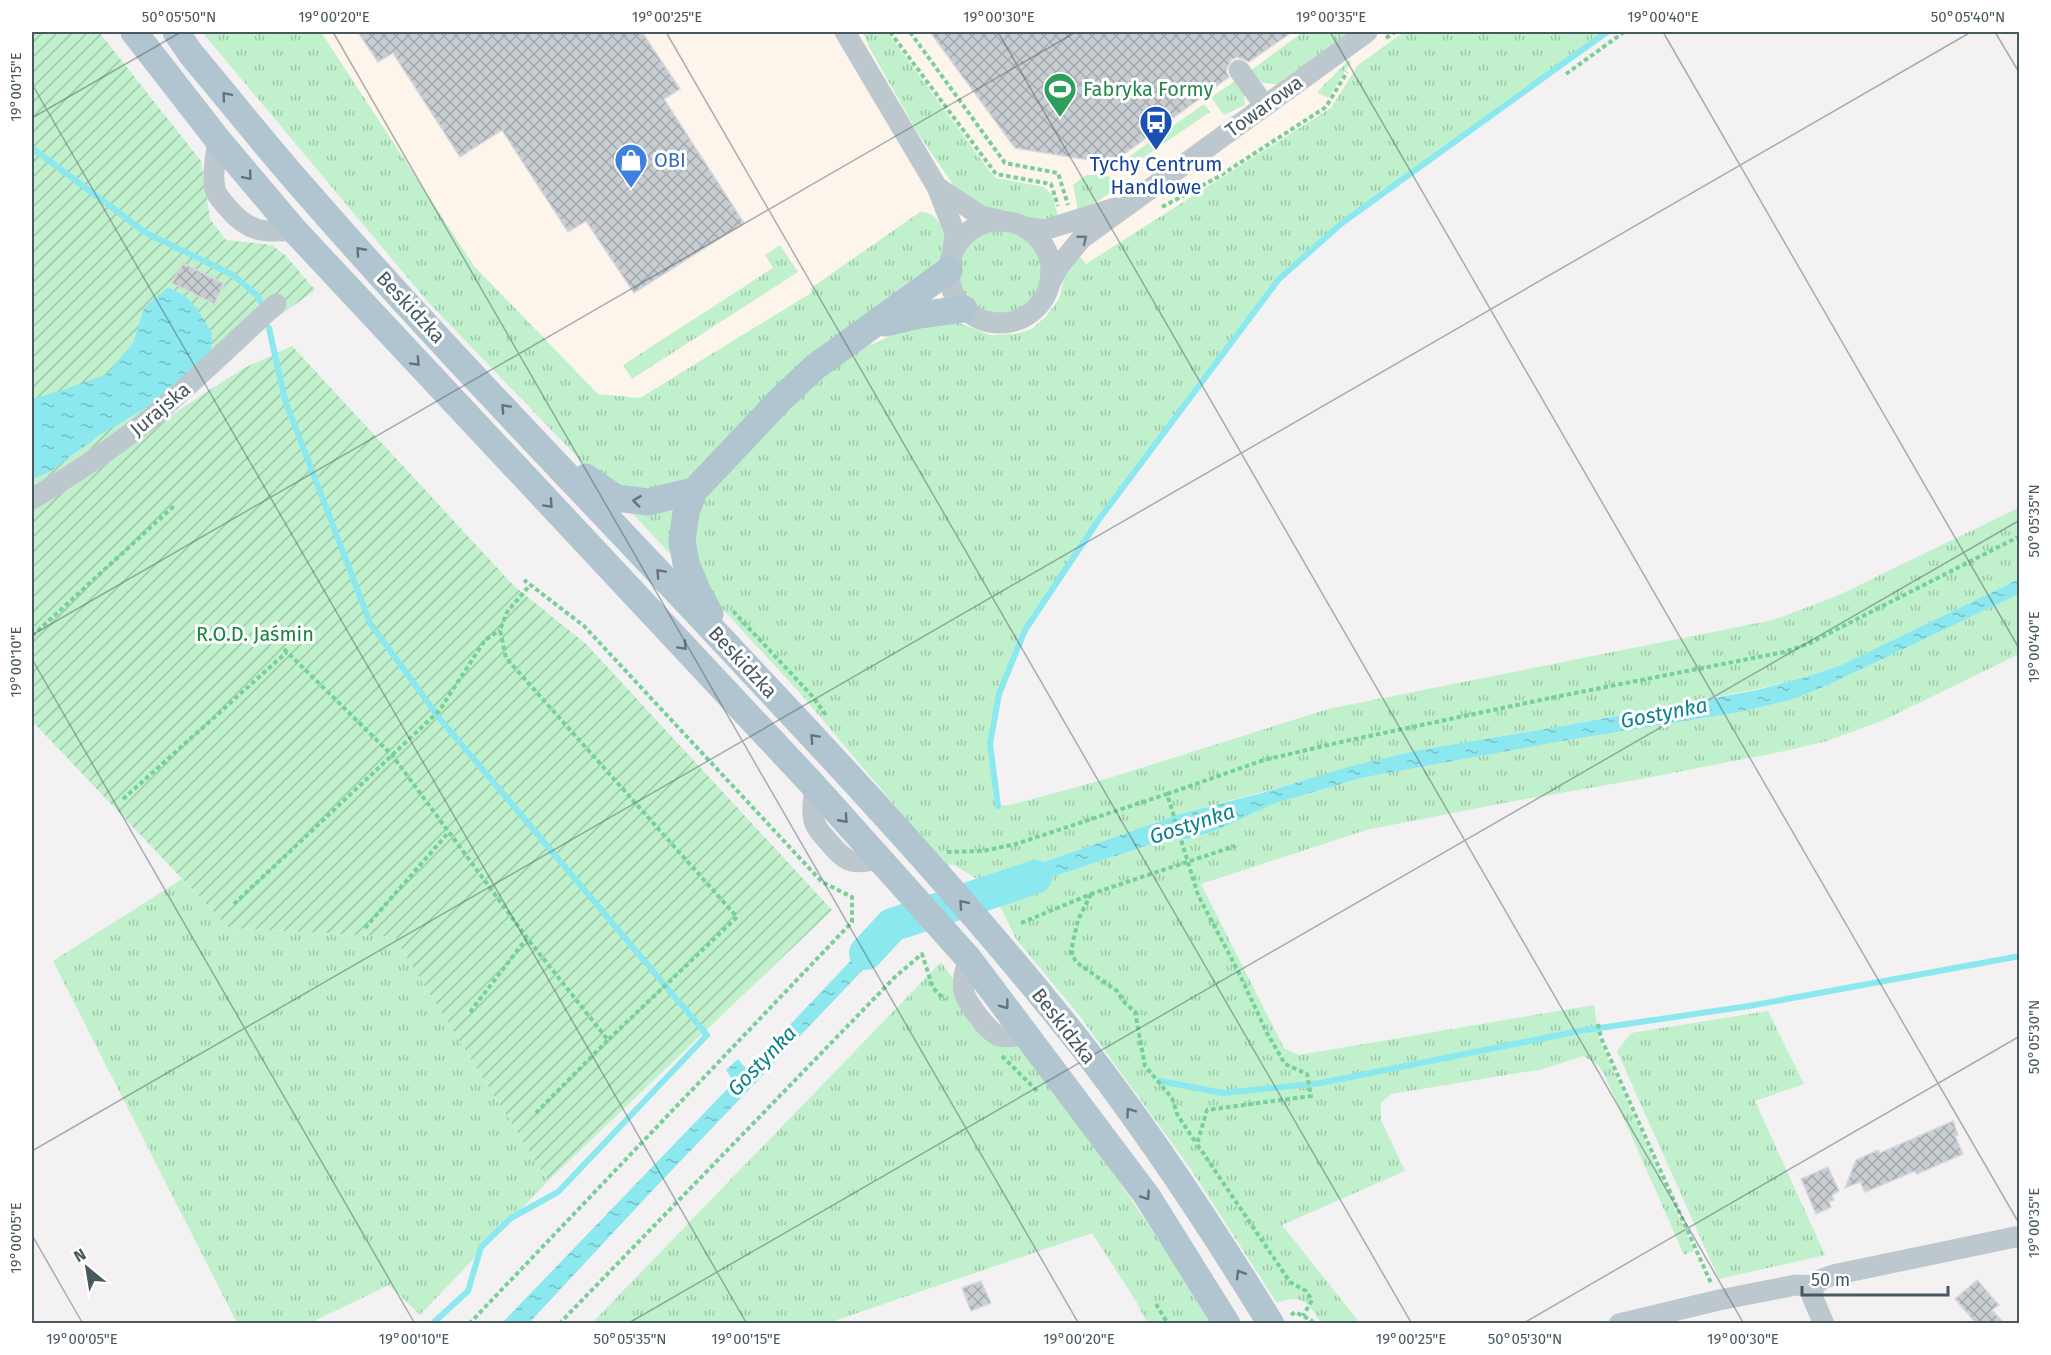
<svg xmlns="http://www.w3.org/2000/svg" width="2051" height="1355" font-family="'Fira Sans',sans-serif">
	<defs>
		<pattern id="grass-tufts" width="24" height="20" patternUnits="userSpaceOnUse" patternTransform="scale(1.5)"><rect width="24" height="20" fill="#c0f1cc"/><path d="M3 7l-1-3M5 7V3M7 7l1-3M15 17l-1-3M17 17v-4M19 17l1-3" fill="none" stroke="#9ec6a9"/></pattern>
		<pattern id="garden-furrows" width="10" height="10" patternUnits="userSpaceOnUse" patternTransform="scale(1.5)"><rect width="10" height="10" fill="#c0f1cc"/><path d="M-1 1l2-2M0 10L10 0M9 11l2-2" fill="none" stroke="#9ec6a9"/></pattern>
		<pattern id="water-ripples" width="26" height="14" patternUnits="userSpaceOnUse" patternTransform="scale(1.5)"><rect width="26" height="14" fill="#8ce8ef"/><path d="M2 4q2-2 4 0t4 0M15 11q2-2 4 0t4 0" fill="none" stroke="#74bfc5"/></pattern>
		<pattern id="building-cross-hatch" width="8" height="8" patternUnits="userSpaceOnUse" patternTransform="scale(1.5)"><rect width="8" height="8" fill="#c8cdd1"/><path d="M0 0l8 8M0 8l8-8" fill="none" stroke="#a4a9ad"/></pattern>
	</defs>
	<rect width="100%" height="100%" fill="#f4f1f2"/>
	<!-- commercial -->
	<path fill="#fdf5ec" d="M321,32H1404L1358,65L1331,108L1086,264L1065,275L1059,299L1046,316L1032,329L1014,334L990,335L952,320L908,328L873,344L829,316L811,293L640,398L598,394L474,266Z"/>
	<!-- grass -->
	<path fill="url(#grass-tufts)" d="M202,32H321L474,266L598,394L640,398L811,293V288L920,212C938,211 947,232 945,248C944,253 942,258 940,263L685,483L640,496L586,466L428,302Z
		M863,32H887L991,173L996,178L1044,187L1052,195L1059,218L1036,221L1004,212H986L956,189L917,132L869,47Z
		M1303,32H1350L1277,84L1262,83L1251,70Z
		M1404,32H1606L1342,223L1279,279L1141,464L1025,630L999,694L990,744L998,806L1010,805L1106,779L1328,709L1773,620L1837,596L2020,507L2019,579L1839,666L1805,677L1757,689L1568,725L1414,751L1180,814L984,883L952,864L948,866L918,833L799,692L707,592L691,535L702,502L805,389L858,345L873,344L908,328L952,320L990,335L1014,334L1032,329L1046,316L1059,299L1066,272L1079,255L1086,264L1331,108L1358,65Z
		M1350,59L1351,62L1328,98L1317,92Z
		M1235,81L1244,94L1245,105L1224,115L1211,97Z
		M1204,104L1210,112L1131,166L1120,163Z
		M1086,175H1103L1127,181L1100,200L1078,211L1073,185Z
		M958 274a43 43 0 1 1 86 0a43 43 0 1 1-86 0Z
		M780,245L798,272L632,379L623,365L773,268L765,255Z
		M683,503L675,559L632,513Z
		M2019,594V654L1884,720L1827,741L1785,751L1652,777L1509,802L1366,830L1201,884L1284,1048L1299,1055L1594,1005L1599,1039L1694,1251L1684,1255L1606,1078L1598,1065L1583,1056L1543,1069L1391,1094L1381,1103V1120L1405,1171L1282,1225L1360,1323H1321C1308,1303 1302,1293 1277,1303L1190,1168L1079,1015L1016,939L995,896L1167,839H1187L1215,831L1273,804L1361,778L1557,742L1740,712L1791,700L1826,686Z
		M182,879L229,928L394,937L548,1181L420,1315L389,1285L310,1323H237L53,961Z
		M941,962L995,1039L1016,1044L1097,1149L1176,1266L1212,1323H1147L1137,1303L1092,1233L828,1323L591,1324Z
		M1768,1011L1804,1084L1755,1101L1825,1255L1719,1279L1617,1051L1631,1033Z"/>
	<!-- garden -->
	<path fill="url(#garden-furrows)" d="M32,32H99L201,161L210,219L226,240L272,245L286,256L315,290L129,424L32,488Z
		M292,346L514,586L586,644L832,910L548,1181L394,937L229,928L32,721V505L244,368Z"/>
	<!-- water -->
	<path fill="url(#water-ripples)" d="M168,287L188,298L198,310L212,333L211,352L152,404L100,435L49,472L32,479V399L66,389L107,374L133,343L144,308Z
		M2019,579V594L1826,686L1791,700L1740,712L1557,742L1361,778L1273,804L1215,831L1187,839H1167L995,896L984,883L1180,814L1258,794L1348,767L1414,751L1568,725L1757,690L1805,677L1839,666Z
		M894,915L903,928L652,1191L529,1323H502L734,1082L726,1070L738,1059L747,1070Z"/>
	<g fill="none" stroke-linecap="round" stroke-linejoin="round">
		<!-- stream -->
		<path stroke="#8ce8ef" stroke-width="6" d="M32,148L146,233L233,275L258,296L260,301
			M269,328L285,400L370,623L440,719L707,1035L558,1192L511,1218L481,1247L468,1291L432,1324
			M998,806L990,744L999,694L1025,630L1100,518L1279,279L1342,223L1607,32
			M1160,1081L1223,1093L1321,1083L1579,1031L1749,1006L2020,956"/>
		<!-- river -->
		<path stroke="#8ce8ef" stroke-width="34" d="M866,953L892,925L1035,877"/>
	</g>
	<!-- building -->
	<path fill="url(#building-cross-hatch)" stroke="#d5d8dd" stroke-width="1.5" d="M358,32H642L680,89L664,99L744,223L634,293L586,221L568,232L502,130L460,157L393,53L378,62Z
		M930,32H1292L1249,62L1238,57L1231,60L1226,71L1229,77L1112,163H1108L1015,148Z
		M183,263L224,284L214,304L172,283Z
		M1953,1121L1958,1135L1955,1136L1963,1154L1917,1174L1915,1171L1865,1192L1860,1182L1845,1188L1856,1160L1878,1150L1880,1153Z
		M1828,1167L1839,1191L1832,1195L1834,1200L1829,1202L1831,1207L1816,1214L1801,1179Z
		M1977,1280L1999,1305L1992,1310L2004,1323H1976L1955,1299Z
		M981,1281L991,1303L971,1311L962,1288Z"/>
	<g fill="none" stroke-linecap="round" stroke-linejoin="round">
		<!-- path -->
		<path stroke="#77d097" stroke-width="4" stroke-dasharray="4.5 3" stroke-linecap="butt" d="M890,32L996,174L1051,184L1058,206
			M910,32L1005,163L1058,173L1068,205
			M1386,38L1395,32
			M1566,74L1624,32
			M1162,207L1218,177L1326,107L1347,72
			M733,611L813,697L826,715
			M32,636L175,505
			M284,649L392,755L527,938L608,1040L737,917L506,658L500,630L507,612L530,585
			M1167,794L1264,760L1341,742L1550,698L1784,652L1808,644L2020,536
			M123,799L287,652
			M947,852L983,851L1016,844L1167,794L1198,895L1237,969L1267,1033L1285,1064L1307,1074L1311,1096L1207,1110L1197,1144L1290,1282L1306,1291L1312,1300L1303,1316
			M1091,894L1078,920L1071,951L1076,962L1117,991L1125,1003L1135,1012L1145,1066L1172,1098L1177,1114L1196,1143
			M234,904L439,711L485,640L500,630
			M1021,923L1091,894L1235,846
			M365,928L449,832
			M470,1012L527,938
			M1598,1024L1601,1038L1711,1283
			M1002,1056L1039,1093
			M536,1113L608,1040
			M1156,1304L1168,1324
			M1291,1315L1295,1312L1311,1320L1313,1324
			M469,1324L852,922V897L822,882L584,626L524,580
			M559,1324L895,977L922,954L933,988L945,1000"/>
		<!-- minor -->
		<path stroke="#bcc8ce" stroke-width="21" d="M845,32L937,187L955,233L953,251
			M1239,70L1265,106
			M218,140C216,156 211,177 216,192C218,197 224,203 227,207C248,232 263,233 294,230
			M937,187L981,216L999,220
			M949 272a51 51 0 1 1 102 0a51 51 0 1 1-102 0Z
			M1024,227L1044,230L1115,208
			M1049,285L1059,266L1081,239L1367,32
			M32,499C74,474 115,447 153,416C196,380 235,341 276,304
			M815,787C814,796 812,806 813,815C814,826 820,832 827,840C845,861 851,867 879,858
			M969,959C965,970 962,980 964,991C965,999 971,1006 975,1012C991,1033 998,1043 1025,1033
			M1814,1286L1822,1279L1833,1275L2020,1236
			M1814,1286L1812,1296L1824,1324
			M1619,1324L1719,1300L1796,1285L1814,1286"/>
		<!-- major -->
		<path stroke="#b1c5d0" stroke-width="27" d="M134,32L218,140L294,230L815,787L969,959L1147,1196L1227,1324
			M176,32L191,54C229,99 265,145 304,189C449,356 605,513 755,675C868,795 980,917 1082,1046C1151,1135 1212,1228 1271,1324
			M885,323L919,315L964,309
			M586,477L616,498L648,502L694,491
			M710,614L697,590L686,563L682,541L686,513L694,491L781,399L815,367L949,270"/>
	</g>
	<!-- one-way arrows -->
	<defs><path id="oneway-chevron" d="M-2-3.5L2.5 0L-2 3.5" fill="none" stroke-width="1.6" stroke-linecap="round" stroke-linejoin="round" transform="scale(1.5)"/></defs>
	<g stroke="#62737b">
		<use href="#oneway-chevron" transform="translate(226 96) rotate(-130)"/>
		<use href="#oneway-chevron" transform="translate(248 176) rotate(50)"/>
		<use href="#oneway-chevron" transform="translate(360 251) rotate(-132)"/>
		<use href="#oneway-chevron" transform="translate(416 362) rotate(47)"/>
		<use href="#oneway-chevron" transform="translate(505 408) rotate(-133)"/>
		<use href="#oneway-chevron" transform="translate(637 501) rotate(-173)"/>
		<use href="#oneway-chevron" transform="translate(549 504) rotate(47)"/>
		<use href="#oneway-chevron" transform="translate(660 573) rotate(-133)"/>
		<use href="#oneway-chevron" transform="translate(683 646) rotate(47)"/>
		<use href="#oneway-chevron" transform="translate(814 738) rotate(-133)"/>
		<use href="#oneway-chevron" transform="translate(844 819) rotate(48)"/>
		<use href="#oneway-chevron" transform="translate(963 904) rotate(-131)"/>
		<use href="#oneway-chevron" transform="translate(1005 1005) rotate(53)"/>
		<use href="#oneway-chevron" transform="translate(1130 1112) rotate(-126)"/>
		<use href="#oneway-chevron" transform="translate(1146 1196) rotate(56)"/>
		<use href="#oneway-chevron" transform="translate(1240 1274) rotate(-121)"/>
	</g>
	<use stroke="#6b7a80" href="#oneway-chevron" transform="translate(1083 239) rotate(-39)"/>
	<!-- ticks -->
	<path fill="none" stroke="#48585f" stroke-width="1.5" stroke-opacity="0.45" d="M333,32L1079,1324M666,32L1412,1324M998,32L1744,1324M1330,32L2020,1225M1663,32L2020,650M1995,32L2020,74M32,84L747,1324M32,118L181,32M32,635L1076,32M32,659L415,1324M32,1151L1971,32M32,1235L83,1324M627,1324L2020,520M1522,1324L2020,1036"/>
	<!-- icons -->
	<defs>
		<symbol id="stadium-pin" viewBox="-11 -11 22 30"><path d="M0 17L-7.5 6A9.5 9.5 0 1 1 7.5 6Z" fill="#2e9e5b" stroke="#fff"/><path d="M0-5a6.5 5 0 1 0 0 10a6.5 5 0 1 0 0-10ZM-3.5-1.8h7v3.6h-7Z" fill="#fff"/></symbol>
		<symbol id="bus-pin" viewBox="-11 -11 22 30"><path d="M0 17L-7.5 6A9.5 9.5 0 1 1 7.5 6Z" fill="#1a4fb4" stroke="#fff"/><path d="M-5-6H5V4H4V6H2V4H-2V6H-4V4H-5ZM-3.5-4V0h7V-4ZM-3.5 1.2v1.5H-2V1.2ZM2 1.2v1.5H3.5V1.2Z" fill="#fff"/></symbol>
		<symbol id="shop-pin" viewBox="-11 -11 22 30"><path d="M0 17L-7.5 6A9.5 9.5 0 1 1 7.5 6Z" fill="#3f7fe0" stroke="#fff"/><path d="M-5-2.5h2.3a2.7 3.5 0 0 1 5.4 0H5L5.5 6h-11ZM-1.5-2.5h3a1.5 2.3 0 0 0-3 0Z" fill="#fff"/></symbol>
	</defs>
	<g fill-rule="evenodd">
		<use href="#stadium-pin" x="1041" y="70" width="38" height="52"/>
		<use href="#bus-pin" x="1137" y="103" width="38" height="52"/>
		<use href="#shop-pin" x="612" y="141" width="38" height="52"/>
	</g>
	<g text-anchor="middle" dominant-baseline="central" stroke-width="6" stroke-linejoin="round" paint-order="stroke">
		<!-- leisure labels -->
		<g font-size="20" fill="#27864d" stroke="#fff" text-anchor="start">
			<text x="1083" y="89">Fabryka Formy</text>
		</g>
		<!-- street labels -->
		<g font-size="20" fill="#48585f" stroke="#fff">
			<text transform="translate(1264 106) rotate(-36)">Towarowa</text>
			<text transform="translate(411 307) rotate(47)">Beskidzka</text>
			<text transform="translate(160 409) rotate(-40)">Jurajska</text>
			<text transform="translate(743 662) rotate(47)">Beskidzka</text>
			<text transform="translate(1064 1026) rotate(52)">Beskidzka</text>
		</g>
		<!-- shop labels -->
		<g font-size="20" fill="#366cbe" stroke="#fff" text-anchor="start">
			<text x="654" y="160">OBI</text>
		</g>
		<!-- transit labels -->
		<g font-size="20" fill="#164399" stroke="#fff">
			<text x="1156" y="164">Tychy Centrum<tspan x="1156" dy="23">Handlowe</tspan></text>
		</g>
		<!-- park labels -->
		<g font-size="20" fill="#15853d" stroke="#fff">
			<text x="255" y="634">R.O.D. Jaśmin</text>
		</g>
		<!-- water labels -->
		<g font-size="21" font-style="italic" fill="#0b828a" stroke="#fff">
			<text transform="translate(1664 713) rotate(-11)">Gostynka</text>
			<text transform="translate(1192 824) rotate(-18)">Gostynka</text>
			<text transform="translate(762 1061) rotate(-46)">Gostynka</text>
		</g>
	</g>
	<!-- border -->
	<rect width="2051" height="1355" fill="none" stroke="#ffffff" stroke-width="66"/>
	<!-- north arrow -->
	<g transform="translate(87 1268) rotate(330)" stroke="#ffffff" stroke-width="4.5" paint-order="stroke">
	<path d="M0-4.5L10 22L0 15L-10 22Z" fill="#48585f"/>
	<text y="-9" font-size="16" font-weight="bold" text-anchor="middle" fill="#48585f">N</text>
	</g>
	<!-- scale -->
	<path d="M1802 1286v9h146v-9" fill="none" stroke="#48585f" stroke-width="3"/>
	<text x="1811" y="1286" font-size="18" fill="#48585f" stroke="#ffffff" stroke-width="4.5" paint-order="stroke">50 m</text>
	<rect x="33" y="33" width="1985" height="1289" fill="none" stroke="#48585f" stroke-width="2"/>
	<g font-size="15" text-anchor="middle" fill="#48585f">
		<text x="179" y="22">50°05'50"N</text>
		<text x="334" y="22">19°00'20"E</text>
		<text x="667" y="22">19°00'25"E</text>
		<text x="999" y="22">19°00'30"E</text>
		<text x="1331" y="22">19°00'35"E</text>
		<text x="1663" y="22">19°00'40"E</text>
		<text x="1968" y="22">50°05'40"N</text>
		<text transform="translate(16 87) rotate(-90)" y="5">19°00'15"E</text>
		<text transform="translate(2034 521) rotate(-90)" y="5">50°05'35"N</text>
		<text transform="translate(2034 647) rotate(-90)" y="5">19°00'40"E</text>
		<text transform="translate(16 662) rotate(-90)" y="5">19°00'10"E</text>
		<text transform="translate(2034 1037) rotate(-90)" y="5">50°05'30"N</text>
		<text transform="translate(2034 1223) rotate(-90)" y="5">19°00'35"E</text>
		<text transform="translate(16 1238) rotate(-90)" y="5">19°00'05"E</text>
		<text x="82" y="1344">19°00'05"E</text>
		<text x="414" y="1344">19°00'10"E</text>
		<text x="630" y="1344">50°05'35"N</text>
		<text x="746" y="1344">19°00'15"E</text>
		<text x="1079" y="1344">19°00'20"E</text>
		<text x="1411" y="1344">19°00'25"E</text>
		<text x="1525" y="1344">50°05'30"N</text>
		<text x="1743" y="1344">19°00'30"E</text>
	</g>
</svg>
